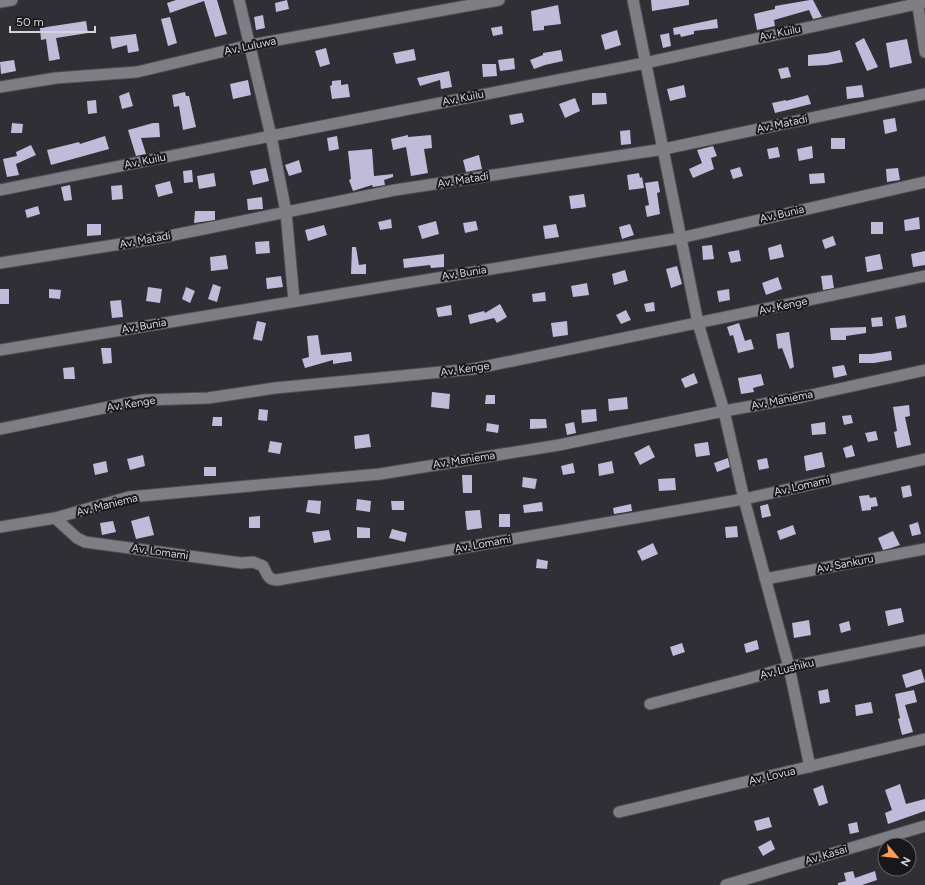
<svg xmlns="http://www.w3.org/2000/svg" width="925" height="885" font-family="Figtree,sans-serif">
	<rect width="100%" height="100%" fill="#302f36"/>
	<!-- building -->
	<path fill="#c0bbd9" d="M176,0H217L227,34L215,37L204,1L170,13L167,3Z
		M287,0L289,9L276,12L275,3Z
		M651,0H689V5L652,11Z
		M810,0H813L822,17L813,19L809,10L774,20L775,26L757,30L754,14L775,9V6Z
		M558,5L561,24L544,26V30L533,31L531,11Z
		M263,15L265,28L256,30L254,17Z
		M170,17L177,43L168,46L161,19Z
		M717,19L718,28L694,31V34L681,37L680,34L674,35L673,28Z
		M86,21L88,33L56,38L60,59L49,61L46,39L41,40L40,28Z
		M502,26L503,34L493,36L491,28Z
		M617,30L621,45L605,50L601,35Z
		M669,33L671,46L663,48L660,35Z
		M136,34L139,51L128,53L127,45L112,49L110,37Z
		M864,38L878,67L867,71L855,43Z
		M907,39L912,63L890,68L886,43Z
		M326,48L330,64L320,67L315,51Z
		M414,49L416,60L396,64L393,53Z
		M561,50L563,61L545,65L534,69L530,60L543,55V53Z
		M840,50L843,62L827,65L808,66V55L827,53Z
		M514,58L515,69L500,71L498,60Z
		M14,60L16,71L1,74L0,62Z
		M482,64H496L497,76L483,77Z
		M788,67L791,77L781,79L778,69Z
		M449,71L452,87L441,89L440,80L420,86L417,78Z
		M248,80L251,95L233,99L230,84Z
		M341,80V85L348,84L350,97L332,99L330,86L332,85V81Z
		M684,85L686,97L670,101L667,89Z
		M862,85L864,97L847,99L846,87Z
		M129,92L133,106L122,109L119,96Z
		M185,92L186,96H189L196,127L183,130L179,106L174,107L172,95Z
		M592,93H606L607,104L592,105Z
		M808,95L811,104L775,113L772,103L786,100V101Z
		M575,98L580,111L565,118L559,104Z
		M96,100L97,113L88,114L87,101Z
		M522,113L524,122L511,125L509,115Z
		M895,118L897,131L885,134L883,120Z
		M12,123L23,124L22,133H11Z
		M153,123H159L160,137L141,138L146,154L136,156L128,130Z
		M630,130L631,144L621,145L620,131Z
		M408,135V137L431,135L432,148L424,149L428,173L411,176L406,147L393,150L391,139Z
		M105,136L109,149L51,165L47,150L79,142L80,144Z
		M337,136L339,149L329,151L327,138Z
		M831,138H845V149H831Z
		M31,145L36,155L16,164L19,175L7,177L3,159L17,156L16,152Z
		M713,146L717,156L711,158L714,169L693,178L689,169L702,163L697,150Z
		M812,146L813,158L799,161L797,149Z
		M778,147L780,157L769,159L767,149Z
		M372,149L374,176L393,174V177L384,180L385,185L373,187L372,185L353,191L349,180L351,179L348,151Z
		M479,155L482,169L466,172L463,160Z
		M299,160L302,172L289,176L285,165Z
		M740,167L743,176L733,179L730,170Z
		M266,168L269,181L253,185L250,171Z
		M898,168L900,180L887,182L886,169Z
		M192,170L193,182L184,183L183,171Z
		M214,173L216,186L199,189L197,176Z
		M639,173L640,178L642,177L644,188L629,190L627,175Z
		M824,173L825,183L810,184L809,174Z
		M170,181L173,193L158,197L155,185Z
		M658,181L660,192L657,193L660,214L647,217L645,206L649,205L645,183Z
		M70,185L72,200L64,201L61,187Z
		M122,185L123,199L112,200L111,186Z
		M584,194L586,207L571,209L569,196Z
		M262,197L263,209L248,210L247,199Z
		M38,206L40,214L27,218L25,210Z
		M195,211H215V220L194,223Z
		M919,217L920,229L905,231L904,220Z
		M391,219L392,228L380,230L378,222Z
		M436,221L439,234L422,239L418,226Z
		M476,221L478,230L465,233L463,223Z
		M871,222H883V234H871Z
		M87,224H101V235L87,236Z
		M556,224L559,237L545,239L543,226Z
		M630,224L634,235L622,239L619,227Z
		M324,225L327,235L308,241L305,230Z
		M833,236L836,245L825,249L822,240Z
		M269,241L270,253L256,254L255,242Z
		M781,244L784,257L770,260L768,248Z
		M712,245L714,259L703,260L702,246Z
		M352,247H356L359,265L366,264V274H351Z
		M739,250L741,261L731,263L728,252Z
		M925,251V265L913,267L911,254Z
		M444,254V267L431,268L430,265L404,268L403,259Z
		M880,254L883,269L867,272L865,257Z
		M226,255L228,269L211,271L210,257Z
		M677,266L682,284L671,288L666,269Z
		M625,270L628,281L614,285L612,274Z
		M832,275L834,288L823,290L821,276Z
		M281,276L283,287L267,289L266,278Z
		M778,277L782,289L766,295L762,283Z
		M587,283L589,295L573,297L571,286Z
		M213,284L221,287L217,302L208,299Z
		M148,287L162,289L160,303L146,301Z
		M186,287L195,291L190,303L182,299Z
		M0,289H9V304H0Z
		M49,289L61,290L60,299L49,298Z
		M729,289L730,300L719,302L717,291Z
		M545,292L546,301L533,302L532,294Z
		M121,300L123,317L112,318L110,301Z
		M654,302L655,311L646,312L644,304Z
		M500,304L507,317L497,323L494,318L470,324L468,315L484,311L485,313Z
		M451,305L452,315L438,317L436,308Z
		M626,310L631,320L621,324L616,315Z
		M905,315L907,327L897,329L895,317Z
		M882,317L883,326L872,327L871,318Z
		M257,321L266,323L262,341L253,339Z
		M567,321L568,335L553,337L551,323Z
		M739,323L745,341L751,339L754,349L738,353L733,335L730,336L727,327Z
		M866,327V333L846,336V340H831L830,328Z
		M789,332L794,367L790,369L782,348L778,349L776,334Z
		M318,335L321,355L351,352L352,361L333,364V360L305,368L302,359L309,357L307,336Z
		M101,348H111L112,363L103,364Z
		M891,351L892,360L874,363H859V354H871Z
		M844,365L847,375L834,378L832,367Z
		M74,367L75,379H64L63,368Z
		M694,373L698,383L685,388L681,379Z
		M761,374L764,385L753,388L754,392L741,394L738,378Z
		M432,392L450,394L449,409L431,407Z
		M486,395H495V404H485Z
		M627,397L628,409L609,411L608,399Z
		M909,405L910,416L905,417L911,445L897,448L894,432L897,431L893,407Z
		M259,409L268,410L267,421L258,420Z
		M596,409L597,421L582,423L581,410Z
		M851,415L853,423L844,425L842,416Z
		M213,417H222V426H212Z
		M530,419H546L547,428L530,429Z
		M574,422L576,433L567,435L565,424Z
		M825,422L826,434L812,435L811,424Z
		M487,423L499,425L498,433L486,431Z
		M876,431L878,440L868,442L865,433Z
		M369,434L371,447L355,449L354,436Z
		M270,441L282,443L280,454L268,452Z
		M708,442L710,455L696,457L694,444Z
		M649,445L655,457L640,465L634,453Z
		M852,445L855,456L846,458L843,448Z
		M822,452L825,467L806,471L804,456Z
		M143,455L145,466L130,470L127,459Z
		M728,458L730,467L717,472L714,463Z
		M767,458L769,468L759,470L757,460Z
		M106,461L108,472L95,475L93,464Z
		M612,461L614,473L599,476L598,464Z
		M573,463L575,473L563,475L561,466Z
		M204,467H216V476H204Z
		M462,475H472V493H463Z
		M523,477L537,479L535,489L522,487Z
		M675,478L676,490L659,491L658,479Z
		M910,485L912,496L903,498L901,487Z
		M869,495L870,498L876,497L878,506L871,507V510L862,511L859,496Z
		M357,499L371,501L370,512L356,510Z
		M308,500L321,501L320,514L306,512Z
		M391,501H404V510H392Z
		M542,502L543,511L524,513L523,505Z
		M631,504L632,511L614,514L613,508Z
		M768,504L771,516L762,518L760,506Z
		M480,510L482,528L467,530L465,511Z
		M499,514H510V527H499Z
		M149,516L154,535L136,539L131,521Z
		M260,516V528H249V517Z
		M113,521L116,532L102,535L100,523Z
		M918,522L921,534L912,536L909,525Z
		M793,525L796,534L780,540L777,531Z
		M737,526L738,537L726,538L725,527Z
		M357,527L370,528V538H357Z
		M392,529L407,533L405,542L389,538Z
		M329,530L331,540L314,543L312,532Z
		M893,531L900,545L891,548L883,550L878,538Z
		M653,543L658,554L642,561L637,551Z
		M537,559L548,561L547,569L536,568Z
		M901,608L904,622L888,626L885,611Z
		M809,620L811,635L794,638L792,623Z
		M849,621L851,630L841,633L839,624Z
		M757,640L759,649L746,653L744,644Z
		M682,643L685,652L673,656L670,647Z
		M921,669L925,682L906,688L902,675Z
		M828,689L830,702L820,704L818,691Z
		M914,690L917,702L905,705L913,732L902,735L898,719L900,718L895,694Z
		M871,702L873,713L856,716L855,705Z
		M900,784L906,804L925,799V811L888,824L885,813L892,810L885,790Z
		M823,785L828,803L819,806L813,789Z
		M769,817L772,827L757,831L754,821Z
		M857,822L859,832L850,834L848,824Z
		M771,840L775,849L763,856L758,847Z
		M853,871L855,878L875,871L877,880L862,885H838V883L846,881L844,873Z"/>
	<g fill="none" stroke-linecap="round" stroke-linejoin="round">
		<defs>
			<path id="minor" d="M239,0L271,136L286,212L294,301
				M633,0L698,323L724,411L744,499L789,667L810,767
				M917,0L925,52
				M0,2L12,0
				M0,87L56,78L137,72L250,45L499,0
				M0,190L271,136L645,63L925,2
				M0,263L159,238L395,190L664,149L925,94
				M0,350L680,238L925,182
				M0,429L143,400L208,398L275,388L473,369L925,276
				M55,518L77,538L85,542L241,563L253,562L263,566C267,574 268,580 277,580L744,499L925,459
				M0,527L55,518L129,497L380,474L559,445L724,411L802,397L925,370
				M765,579L925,549
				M650,704L747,679L789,667L925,640
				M619,812L925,739
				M726,885L925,826"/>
		</defs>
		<!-- minor casing -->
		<use href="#minor" stroke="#4d4d52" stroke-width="13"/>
		<!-- minor -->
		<use href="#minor" stroke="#7f7e85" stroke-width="11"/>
	</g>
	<g text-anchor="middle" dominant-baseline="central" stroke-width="4" stroke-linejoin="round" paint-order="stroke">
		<!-- street labels -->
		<g font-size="11" fill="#d5d5d9" stroke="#18181b">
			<text transform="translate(780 33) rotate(-12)">Av. Kuilu</text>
			<text transform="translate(250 46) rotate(-12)">Av. Luluwa</text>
			<text transform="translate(463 98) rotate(-11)">Av. Kuilu</text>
			<text transform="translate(782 124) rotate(-12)">Av. Matadi</text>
			<text transform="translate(145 161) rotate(-11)">Av. Kuilu</text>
			<text transform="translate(463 180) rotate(-9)">Av. Matadi</text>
			<text transform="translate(782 214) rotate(-13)">Av. Bunia</text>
			<text transform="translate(145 240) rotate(-10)">Av. Matadi</text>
			<text transform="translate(464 273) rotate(-9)">Av. Bunia</text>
			<text transform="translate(783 306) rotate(-12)">Av. Kenge</text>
			<text transform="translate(144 326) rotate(-10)">Av. Bunia</text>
			<text transform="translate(465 369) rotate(-8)">Av. Kenge</text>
			<text transform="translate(782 400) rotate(-11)">Av. Maniema</text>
			<text transform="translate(131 404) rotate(-9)">Av. Kenge</text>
			<text transform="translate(464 460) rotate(-9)">Av. Maniema</text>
			<text transform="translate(802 486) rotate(-13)">Av. Lomami</text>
			<text transform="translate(107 505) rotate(-14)">Av. Maniema</text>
			<text transform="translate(483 544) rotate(-10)">Av. Lomami</text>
			<text transform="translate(160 552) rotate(8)">Av. Lomami</text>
			<text transform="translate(845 564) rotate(-11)">Av. Sankuru</text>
			<text transform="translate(787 669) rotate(-14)">Av. Lushiku</text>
			<text transform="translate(772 776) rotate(-13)">Av. Lovua</text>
			<text transform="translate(826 855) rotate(-17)">Av. Kasaï</text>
		</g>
	</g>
	<!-- north arrow -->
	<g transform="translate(897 857) rotate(118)"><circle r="19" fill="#18181b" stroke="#646467"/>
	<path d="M0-3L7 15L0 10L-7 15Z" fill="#fe9c57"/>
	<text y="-6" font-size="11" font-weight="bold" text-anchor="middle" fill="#d5d5d9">N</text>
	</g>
	<!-- scale -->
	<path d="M10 26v6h85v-6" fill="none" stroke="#d5d5d9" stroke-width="2"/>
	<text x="16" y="26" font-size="12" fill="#d5d5d9" stroke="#18181b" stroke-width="3" paint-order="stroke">50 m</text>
</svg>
